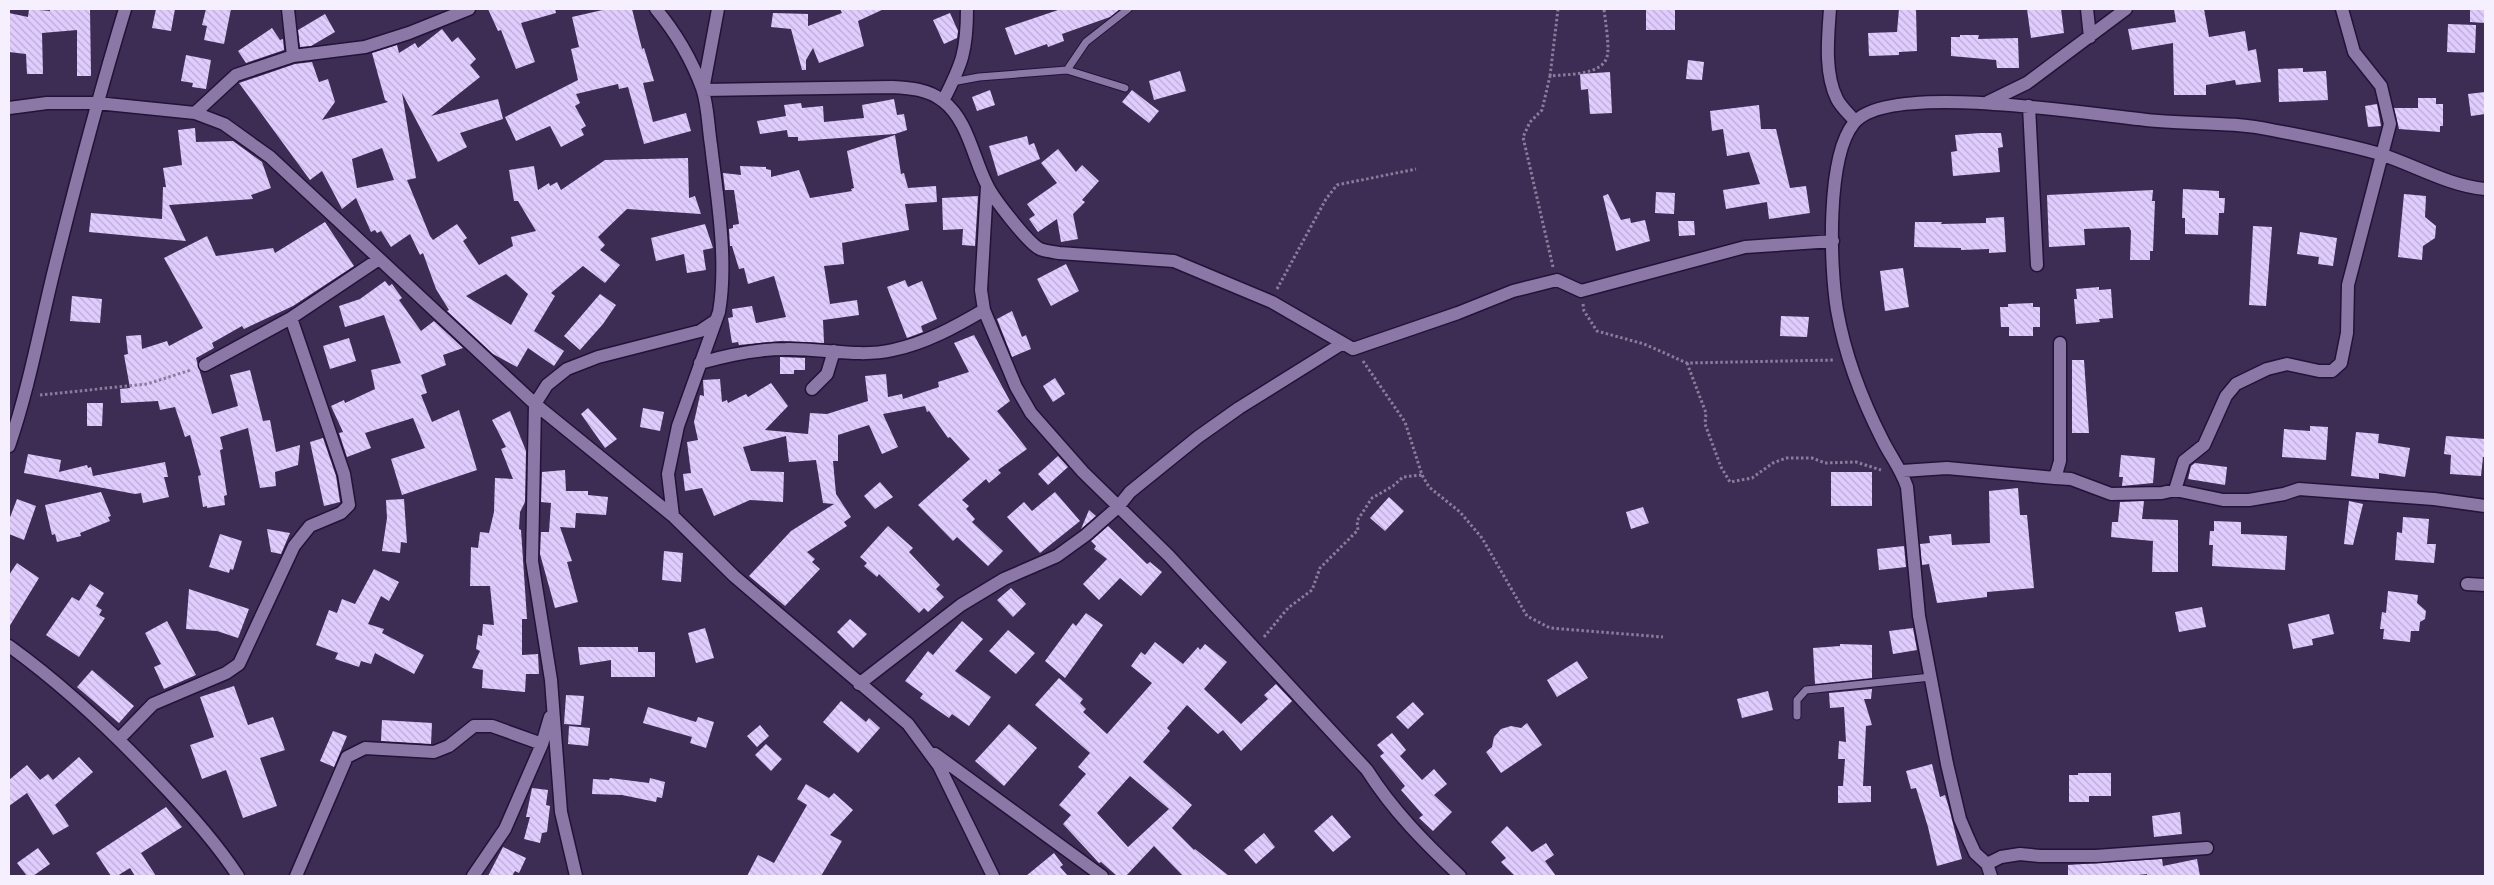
<svg xmlns="http://www.w3.org/2000/svg" width="2494" height="885" font-family="'Asap Condensed',sans-serif">
	<defs>
		<pattern id="building-back-hatch" width="6" height="6" patternUnits="userSpaceOnUse" patternTransform="scale(1.25)"><rect width="6" height="6" fill="#e1ccff"/><path d="M-1 5l2 2M0 0l6 6M5-1l2 2" fill="none" stroke="#bbabd2"/></pattern>
	</defs>
	<rect width="100%" height="100%" fill="#3d2c54"/>
	<!-- building -->
	<path fill="url(#building-back-hatch)" fill-rule="evenodd" d="M29,9L50,11V9H90L91,76H77V30L42,33L43,74H27L26,54L9,52V13L28,17Z
		M156,9H175L171,31L152,28Z
		M206,9H231L224,44L204,40L207,26L202,25Z
		M488,9H555L556,13L521,23L535,62L516,69L501,30L498,31Z
		M607,9H632L642,49L644,48L654,81L643,83L653,122L686,113L691,131L644,144L628,87L619,89L618,84L576,94L580,103L575,106L586,126L581,129L584,135L561,147L550,126L516,141L505,117L578,80L571,49L579,47L572,17Z
		M840,9H884L858,21L864,46L819,63L813,48L806,60V70H802L791,29L771,27L773,13L808,14V26L842,13Z
		M1061,9H1120L1110,17L1062,34L1064,41L1048,47L1047,44L1015,55L1005,28Z
		M1646,9H1675V30H1646Z
		M1899,9H1916L1917,51L1899,52V55L1869,56L1868,33L1897,32Z
		M2027,9H2061L2064,33L2031,38Z
		M2174,9H2204L2209,37L2245,31L2248,51L2256,49L2261,82L2236,85L2235,80L2206,85V95H2174L2173,43L2132,50L2128,29L2176,22Z
		M2470,9H2485V23L2470,22Z
		M950,13L958,31L957,38L944,44L933,20Z
		M325,14L335,32L311,46L300,47L298,30Z
		M2448,24L2476,25L2475,53L2447,52Z
		M272,28L280,40L283,39L284,50L246,63L238,51Z
		M442,29L452,42L458,37L476,59L470,65L480,77L431,116L498,99L503,119L460,133L467,147L438,162L402,93L416,178L407,180L430,236L433,240L457,224L467,238L463,241L479,265L513,246L511,237L536,231L518,201H514L509,170L534,166L538,190L549,183L550,186L557,182L561,190L605,160L688,158L689,198L695,196L701,214L627,209L598,237L605,245L600,250L620,265L605,283L583,266L551,293L555,296L534,331L564,351L554,366L528,348L517,367L493,354L447,311L449,310L436,289L423,253L420,255L410,234L391,247L381,231L377,233L375,230L371,232L356,198L342,209L322,171L310,180L239,83L295,64L312,62L319,82L328,79L335,102L322,120L388,102L385,100L372,53L397,45L399,53L415,43L418,48ZM382,148L394,180L357,188L352,159ZM506,274L528,294L511,325L466,296Z
		M1960,35H1979L1978,39L2018,38L2019,68H1997L1996,60L1951,56V37H1960Z
		M186,55L211,60L206,89L192,87L193,83L181,81Z
		M1688,60L1704,62L1702,80L1686,79Z
		M2303,68V72L2326,71L2328,100L2279,102L2278,69Z
		M1180,71L1186,91L1154,100L1149,81Z
		M1610,72L1612,113L1590,114L1588,89L1581,90L1580,74Z
		M990,90L995,105L977,111L972,97Z
		M1132,90L1159,111L1149,123L1122,102Z
		M2485,92V114L2471,116L2468,94Z
		M2418,98H2436V104H2443V126H2440V132L2399,129L2394,108H2418Z
		M894,99L897,115L904,114L907,130L895,134L798,141V137H788L787,130L760,134L757,121L786,116L784,105L801,103L802,108L823,106L824,122L864,118L862,105Z
		M2377,104L2381,126L2368,127L2365,106Z
		M1759,105L1761,129H1776L1790,188L1806,186L1810,213L1769,219L1767,202L1726,209L1723,190L1760,184L1749,152L1727,156L1723,129L1712,131L1710,111Z
		M195,128L196,142L233,141L262,162L271,188L251,195L253,199L169,205L186,241L89,232L91,213L162,219L163,187H166L163,168L182,165L178,130Z
		M1980,133H2001L2003,147L1998,148L2000,172L1953,176L1951,152L1957,151L1955,135Z
		M895,135L901,174L904,173L908,188L936,186L937,202L905,204L909,230L842,243L844,264L824,266L830,304L857,300L859,315L823,320L824,343L781,341L739,345L738,342L732,343L728,318L733,317L732,309L752,306L756,323L786,317L774,276L748,284L744,268L739,269L732,246H730L729,229L733,228V225L739,224L734,190H725L723,173L741,175L740,166L766,167V169L771,170V177L799,170L810,198L852,191L851,189L854,188L847,151Z
		M1027,136L1029,145L1034,143L1040,159L998,176L989,146Z
		M1058,149L1076,172L1082,165L1099,181L1082,200L1085,202L1073,214L1078,239L1061,242L1057,219L1038,232L1029,219L1035,215L1027,204L1057,183L1041,163Z
		M2183,189L2219,191V198H2225L2224,213H2219L2218,235L2185,234V218H2182Z
		M2153,190L2152,201H2155L2153,251H2150V260H2130L2131,231L2129,227L2084,229L2085,245L2049,247L2047,195Z
		M1656,192L1675,193L1674,214L1655,213Z
		M1608,194L1621,220L1630,218L1631,223L1645,220L1650,241L1616,251L1603,196Z
		M2404,194L2426,196L2425,217L2436,226L2435,238L2423,246L2422,260L2398,257Z
		M978,196L975,246L962,245L963,229L943,230L942,198Z
		M2004,217L2006,252L1989,253V249L1961,250V248L1914,247L1915,222H1942L1941,224L1986,223V218Z
		M1678,221H1694L1695,235L1679,236Z
		M325,222L354,266L293,306L244,329L242,326L212,343L214,348L196,358L212,414L238,406L230,375L250,370L263,421L270,420L276,452L300,445L298,465L275,472L276,486L260,488L248,428L220,437L223,449L220,450L227,495L224,496L225,505L207,508V506L203,507L198,476L201,475L190,435L185,437L175,407L160,410L158,401L121,403L120,389L130,388L124,355L128,354L126,336L141,335L142,349L167,341L169,346L203,328L164,258L207,236L216,256L273,248L275,253Z
		M705,224L713,248L703,250L706,270L687,273L684,254L656,261L651,238Z
		M2253,226L2272,227L2266,306L2249,305Z
		M2300,232L2337,238L2333,266L2318,264L2319,257L2297,254Z
		M1066,264L1079,291L1051,306L1037,279Z
		M1903,268L1909,307L1885,311L1880,271Z
		M905,280L908,287L922,281L937,319L921,326L923,332L907,338L887,287Z
		M385,281L389,286L392,284L402,298L399,300L421,331L434,321L463,348L443,355L446,365L421,375L427,393L421,395L432,422L459,410L477,470L402,495L391,459L425,448L413,418L365,433L371,448L347,457L339,433L343,432L331,406L344,400L345,403L375,389L371,370L401,363L384,315L345,327L339,306L360,299Z
		M2099,287V290L2111,289L2113,318L2099,319L2100,322L2076,324L2074,299H2077L2076,289Z
		M600,294L616,305L603,324L580,350L564,336Z
		M72,296L102,299L100,323L70,321Z
		M2033,303V307H2040V327H2033V336H2009V327H2001L2000,307H2008V304Z
		M1012,311L1022,337L1026,335L1031,349L1012,357L997,319Z
		M1781,316L1809,317L1807,337L1780,336Z
		M974,335L1010,401L997,411L1027,449L998,470L1001,473L989,483L986,479L962,500L969,506L966,509L975,519L972,522L1003,551L988,566L957,537L953,541L918,505L970,459L950,437L948,438L929,411L927,412L925,406L883,414L898,447L882,454L869,425L838,435V461H833L836,494L851,517L844,522L847,526L807,552L815,559L812,562L820,569L785,606L749,576L791,531L834,504L823,503L816,460L789,462L786,436L743,447L751,471L784,472L783,502L750,500L714,516L702,488L685,491L683,474L691,473L687,442L698,440L694,422L700,395L704,396L703,380L720,379L722,402L727,400L728,403L746,394L748,397L771,383L788,406L765,430L808,434L810,413L827,414L868,401L865,376L886,374L888,397L902,394L903,399L939,387L938,382L969,372L954,343Z
		M349,338L356,361L330,369L323,346Z
		M780,357L805,358V370H794V374H780Z
		M2072,360H2084L2089,433H2072Z
		M1055,378L1065,394L1053,402L1043,386Z
		M87,403H103L102,426H87Z
		M588,408L617,439L605,448L581,414Z
		M643,408L664,412L660,431L640,427Z
		M510,411L526,451L525,502L520,512L519,529L521,530L527,619H522V655L538,654L539,674H526L525,692L482,688L483,670L472,668L480,651L476,649L478,635L482,636L483,624L494,625L490,586H470L471,547L478,548L480,532L489,533L494,512L495,478L513,479L501,449L506,447L492,420Z
		M2310,426L2328,427L2326,460L2282,457L2284,429L2310,431Z
		M2356,432L2379,434L2378,443L2410,448L2405,477L2379,473V479L2351,476Z
		M2446,436L2485,439V457H2483L2481,476L2450,474L2451,455L2444,454Z
		M323,438L336,476L340,502L324,506L310,442Z
		M28,454L61,460L59,472L87,465L88,468L91,467L93,476L165,462L168,477H164L169,497L143,503L141,493L135,494L24,473Z
		M2121,455L2155,458L2153,483L2122,486L2123,477H2119Z
		M1058,456L1068,467L1048,485L1038,474Z
		M2195,463L2227,467L2225,485L2188,479L2191,466Z
		M565,470L566,491H588V495L608,497L606,515L576,513L575,528L560,527L572,561L567,562L578,602L555,608L540,554L541,532H549L551,503L541,502L542,472Z
		M1831,472H1872V506H1831Z
		M880,482L893,497L875,509L864,496Z
		M2018,488L2020,515H2027L2034,588L1987,592V597L1937,603L1929,564L1922,565L1920,544L1930,543L1929,536L1951,534L1952,545L1990,543L1989,491Z
		M101,492L111,516L108,517L110,521L80,533L81,536L57,542L55,534L52,535L45,505Z
		M1055,492L1080,521L1040,553L1007,517L1024,502L1032,511Z
		M1389,497L1404,511L1385,531L1370,518Z
		M17,499L36,506L24,540L9,534V520Z
		M404,499L407,543L401,542L400,553L382,551L387,518L386,500Z
		M2144,501L2142,519L2178,520V572H2152L2153,541L2111,537L2112,522H2118L2120,502Z
		M2349,501L2363,504L2353,545L2344,544Z
		M1643,507L1649,523L1631,529L1626,512Z
		M1089,510L1096,516L1081,529Z
		M2403,517L2429,519L2427,544H2436L2434,563L2395,560L2397,532L2402,533Z
		M2214,521L2241,522V534L2287,536L2285,570L2212,566L2213,545H2209L2210,531H2214Z
		M888,526L913,548L909,552L940,585L936,589L944,597L928,612L924,608L919,613L879,574L877,577L864,566L867,563L860,557Z
		M1108,526L1147,564L1150,562L1162,572L1141,596L1120,578L1099,600L1083,584L1107,559L1094,549L1096,546L1091,541Z
		M267,529L290,533L281,554L271,552Z
		M220,534L242,541L233,570L230,569L229,573L209,567Z
		M1904,546L1906,567L1879,570L1877,549Z
		M664,551L683,553L681,582L662,580Z
		M17,563L39,578L9,627V575Z
		M374,569L399,582L389,601L381,596L368,624L384,629L382,633L424,655L414,674L375,653L371,664L361,661L359,667L335,659L338,653L316,645L329,610L337,613L342,599L355,604Z
		M90,584L104,593L96,606L102,610L99,615L105,618L79,657L46,635L72,597L79,601Z
		M1011,588L1026,604L1013,617L997,600Z
		M189,589L249,609L238,638L217,631L186,629Z
		M2388,591L2418,595L2417,603L2426,611L2425,619L2420,622L2419,631H2411L2410,642L2383,639L2384,629H2380L2382,612L2386,613Z
		M2202,607L2206,627L2179,632L2175,612Z
		M1086,613L1103,625L1065,678L1045,661L1073,623L1076,626Z
		M2329,614L2334,634L2312,639L2313,645L2293,649L2288,624Z
		M850,619L867,634L853,648L837,632Z
		M167,621L196,675L164,689L154,667L161,664L145,633Z
		M962,621L983,639L955,671L991,697L969,726L952,714L949,718L920,698L923,694L905,681L928,651L933,655Z
		M705,628L714,658L696,663L688,633Z
		M1913,628L1917,650L1893,654L1889,631Z
		M1008,630L1035,653L1016,674L989,651Z
		M1155,642L1183,664L1198,647L1200,650L1205,644L1227,662L1204,689L1241,724L1268,699L1264,695L1276,684L1292,701L1241,751L1223,730L1218,734L1187,705L1167,728L1170,731L1143,762L1192,805L1172,828L1194,850L1195,849L1229,876H1183L1154,846L1126,876H1117L1101,862L1099,863L1063,824L1071,815L1059,805L1086,774L1078,767L1090,753L1035,705L1059,678L1083,699L1080,703L1086,709L1083,712L1107,734L1152,683L1131,666L1141,652L1145,655ZM1130,776L1169,809L1128,847L1097,813Z
		M1840,644L1872,645V678L1815,684L1813,648L1840,646Z
		M578,647H638V652H655V677H611V660L580,665Z
		M1577,661L1588,678L1557,697L1547,680Z
		M92,670L134,706L119,723L77,687Z
		M234,686L248,725L273,717L285,750L260,758L277,806L243,818L226,770L202,779L190,745L214,737L200,697Z
		M1872,689L1871,699H1864L1872,725L1866,726L1863,786H1871V802L1838,803V786H1843L1845,759H1838L1839,741L1846,742L1844,707L1830,708L1829,693Z
		M1768,691L1773,710L1742,718L1737,699Z
		M566,695L584,696L581,725L564,724Z
		M841,701L866,722L869,718L880,728L858,753L823,722Z
		M1413,702L1424,714L1408,729L1396,717Z
		M648,707L696,722L698,717L714,722L706,748L690,743L692,737L643,723Z
		M382,720L432,723L431,744L381,741Z
		M1527,723L1542,745L1501,773L1486,752L1492,747L1494,737L1501,729L1511,726L1521,728Z
		M1009,724L1037,748L1004,786L975,761Z
		M760,725L769,736L757,747L747,736Z
		M569,726L590,728L588,746L568,744Z
		M333,731L347,736L334,767L320,761Z
		M1392,733L1406,750L1400,756L1422,780L1434,769L1447,784L1434,795L1452,812L1433,831L1419,818L1423,815L1401,790L1405,786L1380,756L1384,753L1377,745Z
		M766,744L782,759L771,771L755,755Z
		M79,757L93,772L55,805L69,826L53,835L27,793L9,806V780L27,765L40,780L48,774L53,780Z
		M1932,764L1940,797L1945,795L1949,808L1962,859L1937,866L1928,827L1916,788L1911,789L1906,771Z
		M2078,773H2111V796H2089V802H2069V775H2078Z
		M610,778L649,783L650,778L665,782L662,798L657,797L656,802L622,795L592,794L593,779L609,780Z
		M806,784L829,798L834,793L853,810L830,835L842,841L821,876H747L758,855L774,863L807,805L797,799Z
		M532,788L548,790L546,805L550,806L547,832L542,833L540,843L524,839L530,817H526Z
		M166,807L182,827L141,853L156,876H135L130,868L117,876H111L96,853Z
		M2180,812L2182,834L2154,837L2152,816Z
		M1332,815L1351,837L1333,852L1314,831Z
		M1507,826L1532,852L1546,843L1554,855L1545,861L1556,876H1515L1501,862L1506,858L1491,842Z
		M1264,833L1275,847L1256,864L1244,850Z
		M503,847L526,858L519,873L515,871L512,876H488Z
		M38,848L50,864L33,876H27L17,863Z
		M1054,853L1063,865L1060,867L1068,876H1026Z
		M2162,859L2163,866L2197,859L2200,876H2147V874L2130,876H2068V865Z"/>
	<g fill="none" stroke-linecap="round" stroke-linejoin="round">
		<defs>
			<path id="service" d="M1067,70L1086,42L1128,9
				M952,82L979,77L1067,70L1125,88
				M1797,716V700L1806,690L1931,677"/>
			<path id="minor" d="M288,9L293,56
				M656,9C676,33 691,58 702,88C708,105 708,126 711,145C717,197 728,260 719,312L678,426L668,474L673,516
				M718,9L703,90L892,87C910,88 928,89 943,101C968,120 973,158 987,185C993,198 1028,243 1040,249C1045,251 1053,252 1059,253L1174,261L1272,302L1353,349L1458,313L1513,291L1557,280L1581,291L1745,247L1833,241
				M1830,9C1828,37 1824,73 1837,99C1841,107 1849,114 1855,121
				M2087,9L2090,37
				M943,101C962,64 967,51 967,9
				M1988,102L2027,83L2126,9
				M2029,106L2037,265
				M9,108L47,103H97L195,113L224,124L270,157L535,404L673,516L734,576L908,724L939,766L993,876
				M195,113L236,75L293,56L365,47L409,33L469,9
				M987,186L981,290L984,310L1016,387L1031,413L1083,472L1169,556L1367,770C1393,811 1425,843 1460,876
				M700,363C728,355 757,349 786,349C821,348 859,358 893,350C926,343 955,327 984,310
				M205,365L291,318L379,259
				M812,389L827,374L834,351
				M9,446C30,385 41,321 57,258C78,174 100,91 125,9
				M1902,471L1947,468L2055,478L2071,479L2111,494L2162,493L2175,490L2223,500H2249L2284,494L2299,489L2434,499L2485,506
				M2055,478L2060,461V343
				M2175,490L2184,461L2204,445L2226,396L2236,384L2267,369L2287,364L2319,371H2332L2341,363L2347,333L2348,285L2390,124L2381,86L2354,52L2342,9
				M2467,584L2485,585
				M9,646C63,685 112,731 158,780C187,810 215,841 238,876
				M859,684L961,605L1004,579L1057,556L1086,535L1118,507L1130,492L1198,437L1239,408L1343,343
				M119,739L153,704L226,673L239,664L294,546L310,526L341,513L349,505L344,474L291,318
				M935,754L1102,876
				M1987,864L2001,857L2020,854L2040,856H2096L2207,848
				M296,876L347,757L365,748L434,752L449,746L474,726H492L542,744
				M473,876L505,829L542,744L550,717
				M576,876L561,812L551,680L532,561L535,404L547,385L567,369L598,357L700,331L715,321
				M1991,876L1987,864L1975,853L1969,840L1960,819L1947,764L1919,616L1907,487C1901,469 1891,457 1883,441C1862,400 1845,356 1837,310C1830,267 1826,157 1854,123C1889,79 2103,117 2158,121C2195,124 2235,122 2272,130C2308,137 2347,144 2383,155C2416,166 2450,186 2485,189"/>
		</defs>
		<!-- service casing -->
		<use href="#service" stroke="#241238" stroke-width="9"/>
		<!-- minor casing -->
		<use href="#minor" stroke="#241238" stroke-width="15"/>
		<!-- path -->
		<path stroke="#8a7d9b" stroke-width="3" stroke-dasharray="2.5 2.5" stroke-linecap="butt" d="M1550,76L1558,9
			M1553,267L1523,137L1530,122L1542,110L1550,76C1566,74 1601,76 1607,57C1610,47 1605,20 1604,9
			M1277,289L1326,199L1337,185L1416,169
			M1583,304L1584,311L1597,331L1644,344L1687,363L1834,360
			M1363,361L1405,422L1422,475L1429,487L1460,512L1482,538L1527,616L1550,628L1663,637
			M1687,363L1706,413L1705,424L1721,467L1730,482L1752,478L1773,463L1786,458H1812L1825,463L1856,462L1881,470
			M40,395L147,384L191,370
			M1264,637L1288,608L1312,590L1320,568L1358,530L1357,521L1372,498L1393,486L1403,477L1422,475"/>
		<!-- service -->
		<use href="#service" stroke="#8b78a6" stroke-width="7"/>
		<!-- minor -->
		<use href="#minor" stroke="#8b78a6" stroke-width="12"/>
	</g>
	<!-- border -->
	<rect width="2494" height="885" fill="none" stroke="#f5effe" stroke-width="20"/>
</svg>
